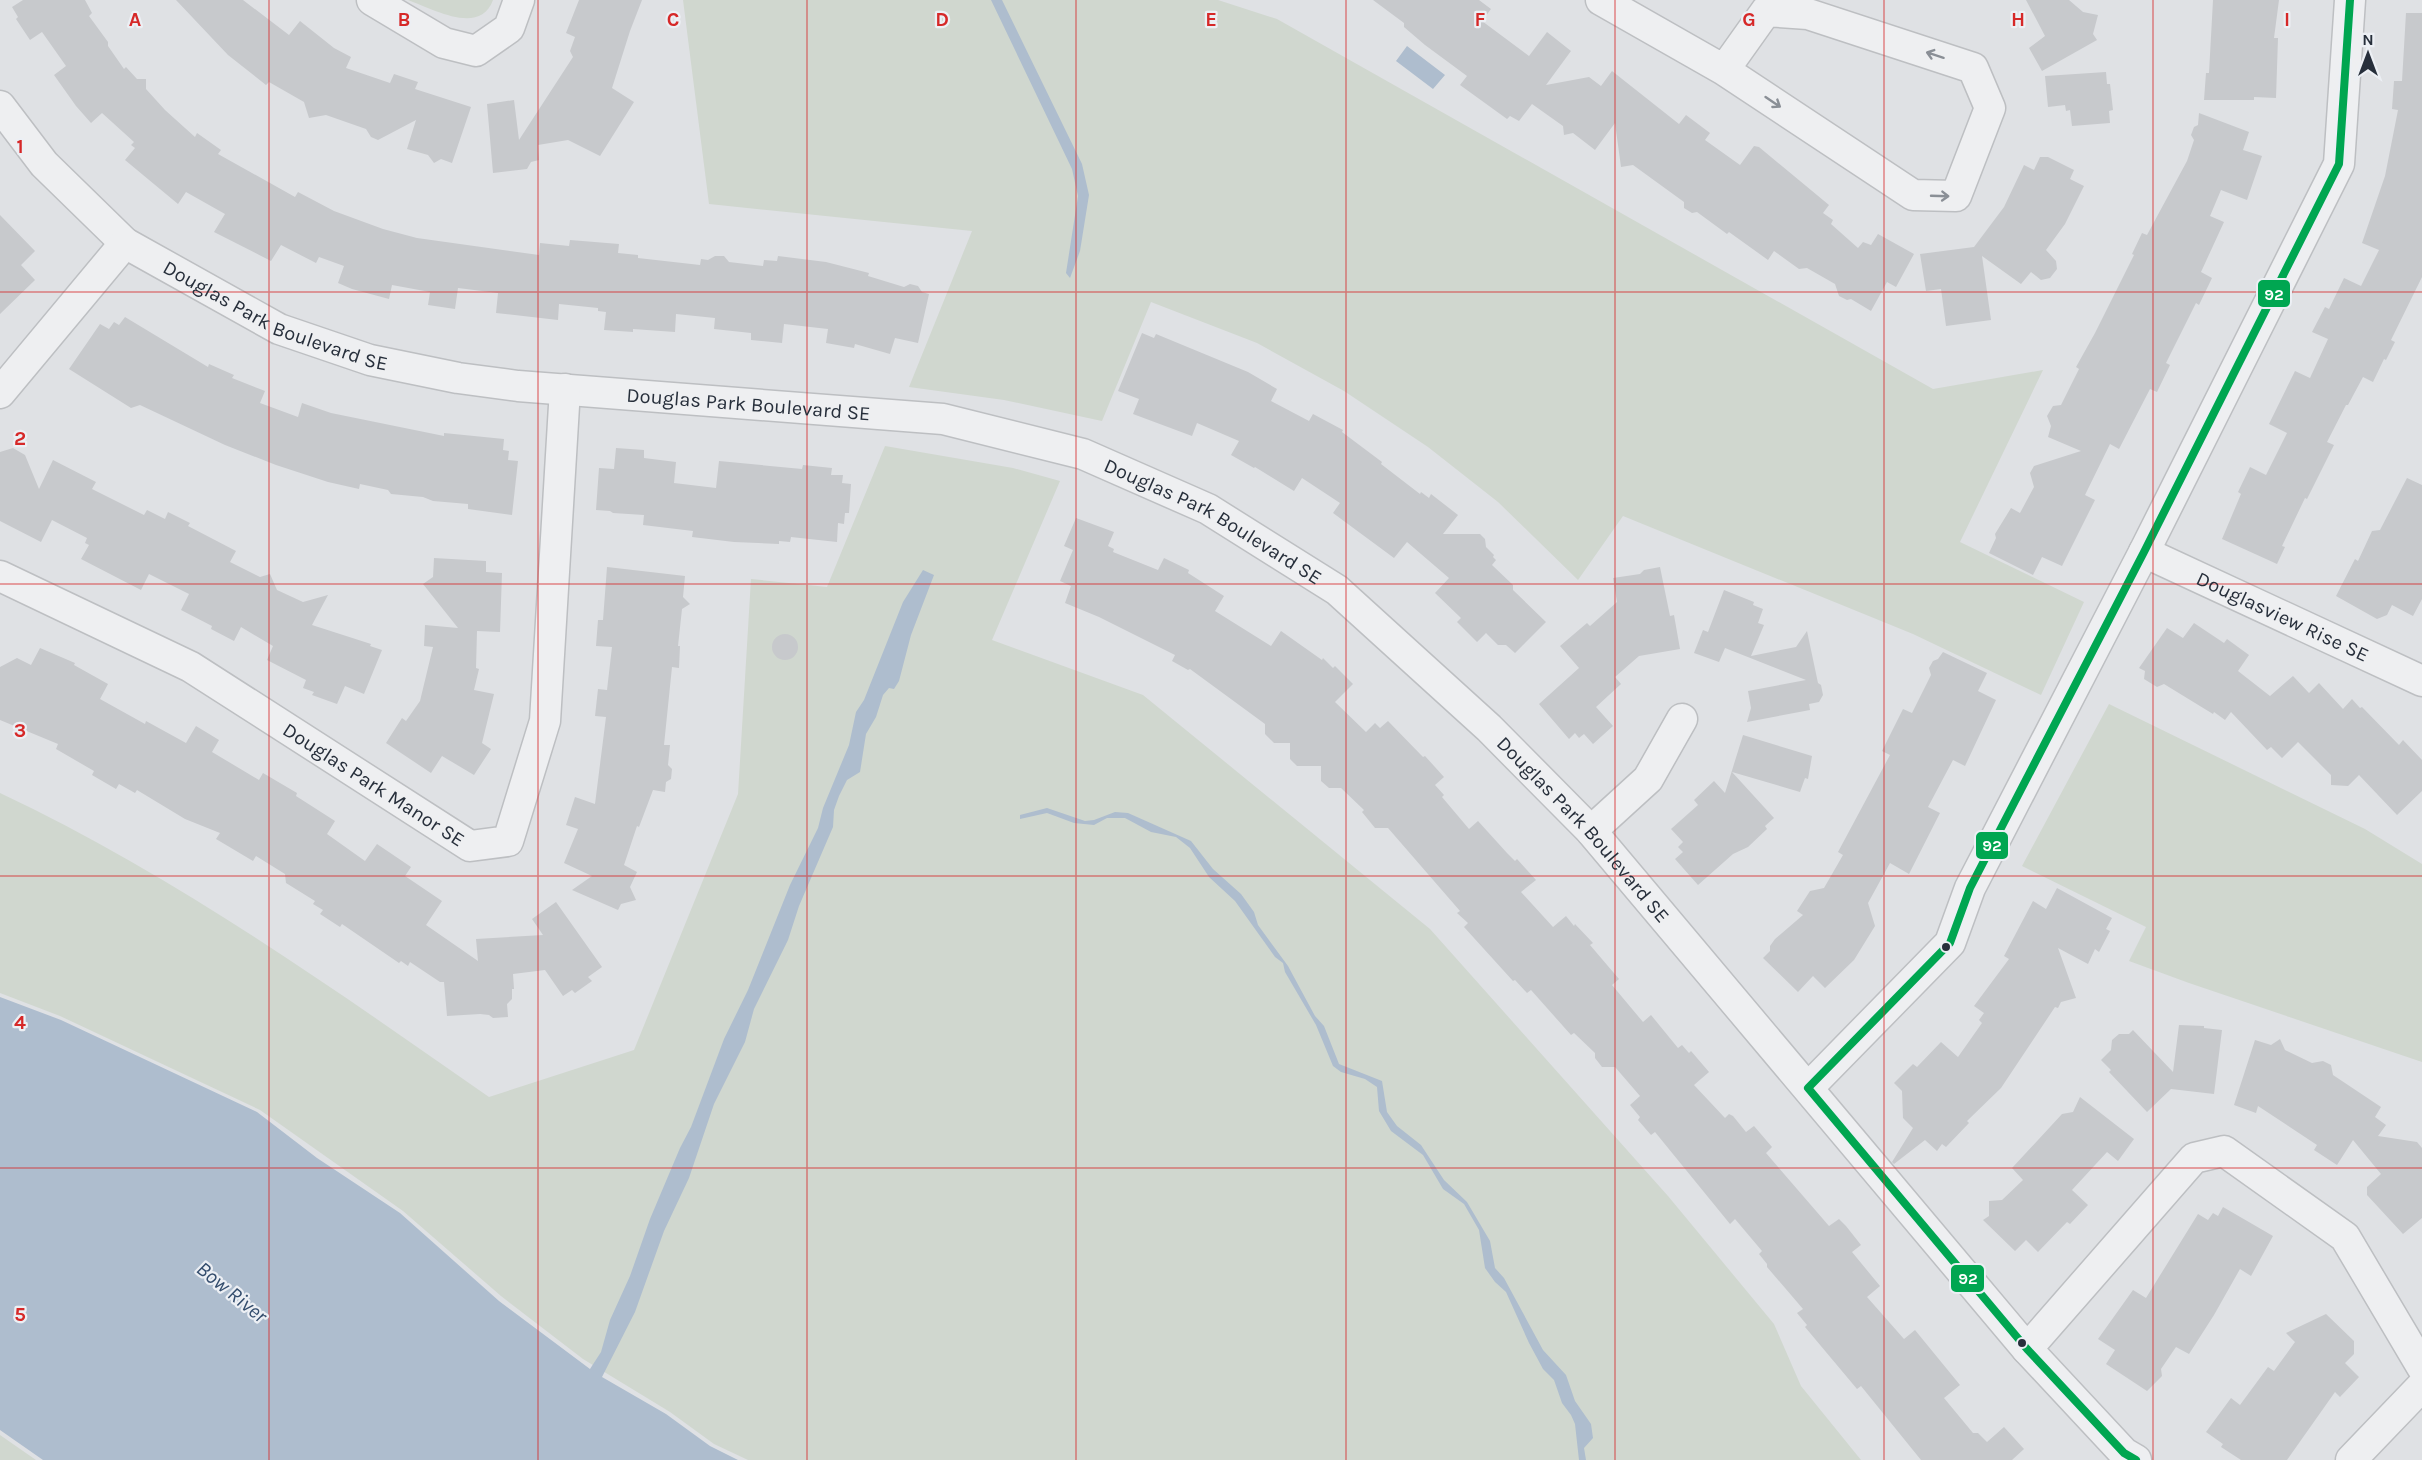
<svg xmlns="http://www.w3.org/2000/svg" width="2422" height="1460" font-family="Karla,sans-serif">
	<rect width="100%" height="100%" fill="#dfe1e4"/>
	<!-- green -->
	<path fill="#d0d7cf" d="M408,0H493C480,36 433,9 408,0Z
		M683,0H1218L1277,19L1933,389L2043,370L1960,542L2084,602L2041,695L1913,634L1623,516L1578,580L1498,502L1428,447L1344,391L1257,343L1151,302L1102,421L1004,400L909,387L972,231L709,204Z
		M885,446L1013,468L1060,481L992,640L1143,695L1430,929L1668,1196L1774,1324L1801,1386L1861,1460H748L714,1444L670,1412L583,1359L501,1296L403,1211L260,1110L60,1016L0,993V793C174,875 331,987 489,1097L634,1050L738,794L751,579L827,587Z
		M2109,704L2365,829L2422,864V1062L2189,983L2129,961L2146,927L2022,866Z
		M0,1435L36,1460H0Z"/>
	<!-- water -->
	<path fill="#aebdce" d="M991,0H1002L1082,164L1089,195L1080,251L1070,278L1066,273L1078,196L1072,169Z
		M1407,46L1445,75L1433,89L1396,61Z
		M923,570L934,575L911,635L899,681L894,689L889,688L883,695L876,717L866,734L860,772L847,780L839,796L834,810L833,827L799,906L788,940L754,1009L745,1042L714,1104L689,1178L664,1231L635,1312L602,1377L666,1414L710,1446L738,1460H43L0,1430V997L61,1020L257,1112L317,1158L400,1213L499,1301L590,1369L601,1352L610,1320L630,1276L650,1219L680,1148L691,1127L724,1039L748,990L790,885L818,828L823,808L849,745L856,712L864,700L903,602Z
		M1047,808L1085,821L1094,820L1115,812L1128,813L1191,841L1213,869L1241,894L1254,912L1258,925L1288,966L1315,1016L1324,1026L1339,1064L1382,1081L1387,1112L1397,1126L1421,1145L1444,1180L1467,1202L1490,1241L1495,1268L1504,1278L1543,1350L1566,1375L1575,1401L1591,1424L1593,1438L1584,1448L1586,1460H1579L1575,1424L1571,1415L1562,1403L1554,1380L1543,1369L1529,1343L1506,1292L1495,1282L1485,1268L1479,1230L1464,1204L1443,1189L1423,1155L1391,1131L1379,1111L1377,1087L1365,1079L1341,1072L1333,1066L1316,1025L1285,972L1283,963L1275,957L1235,901L1209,877L1190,848L1176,837L1151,832L1125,818H1107L1094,825L1074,823L1047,813L1020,819V815Z"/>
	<!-- building -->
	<path fill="#c7c9cc" d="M23,0H85L92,13L89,16L108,42V46L124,69L126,67L137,79H146V89L165,110L195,137L197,133L221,150L218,154L295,197L298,192L334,211L383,229L417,238L539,255L540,243L569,246L570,240L619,244L618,253L638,255V258L700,265L701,259L708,260L715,256H724L729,262L763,266L764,260L777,261L778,256L826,262L869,273L868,276L904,287L910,284L918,286L922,292L929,294L918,343L895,338L890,354L855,344L854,348L826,343L828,329L784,324L782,343L751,340V333L714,329L715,318L676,314L675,332L633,329V332L604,330L606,312L598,311V308L559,304L558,320L496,313L498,293L458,288L455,309L428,305L430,292L392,285L389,299L352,289L338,283L344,266L319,257L316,263L281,245L271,261L214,232L225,214L186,192L178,204L125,160L135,148L131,145L134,142L102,113L91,123L76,106L54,75L66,66L42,32L30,40L16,19L18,17L12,7Z
		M176,0H243L289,35L300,21L334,48L351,57L346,68L390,83L394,74L418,82L415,89L471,107L452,163L441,159L434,163L428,155L407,149L416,120L378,140L371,137L366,129L326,115L309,118L304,102L269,82L266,85L228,55Z
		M579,0H642L630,31L612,88L634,102L600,156L568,140L538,145L539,160L531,162L527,169L493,173L487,104L514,100L519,140L573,57L570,51L575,37L566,33Z
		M1373,0H1479L1491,9L1482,21L1529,56L1547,32L1571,51L1546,85L1589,77L1601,86L1612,71L1679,124L1686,115L1710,133L1705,140L1740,165L1754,146L1759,147L1829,205L1823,213L1833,220L1831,224L1858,248L1863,242L1871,245L1878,234L1914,254L1896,287L1887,282L1871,311L1851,299L1847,300L1839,296L1835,284L1807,268L1799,269L1774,251L1768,260L1729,232L1727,234L1697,212L1692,213L1684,208V202L1633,165L1621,167L1615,123L1595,150L1573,133L1564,135L1563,126L1532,104L1519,121L1510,116L1507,119L1460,85L1467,76L1425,45L1404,27V23Z
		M2026,0H2069L2083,12L2098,15L2093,34L2097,40L2042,71L2029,48L2045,36Z
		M2213,0H2279L2274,38H2278L2276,98L2254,97V100H2204L2206,73H2209Z
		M2406,13H2422V277L2391,340L2395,342L2386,360L2384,359L2373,382L2363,377L2348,405H2346L2327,442L2334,445L2307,499L2305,498L2282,546L2285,547L2277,564L2222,539L2241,494L2238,492L2250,467L2266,475L2287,433L2269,424L2295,371L2310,378L2328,339L2312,332L2325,307L2329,309L2344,278L2361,286L2379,250L2362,243L2385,176L2398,110L2392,109L2394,81H2402Z
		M2106,72L2107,84H2110L2113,110L2109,111L2110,123L2072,126L2070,110L2066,111L2065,105L2048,107L2045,76Z
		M2199,113L2249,132L2243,150L2262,156L2247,200L2221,190L2210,216L2224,222L2201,272L2212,278L2199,305L2196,303L2166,363L2170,365L2157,392L2150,389L2119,449L2110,444L2085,495L2095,500L2062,566L2042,557L2033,575L1989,553L1996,538L1995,534L2011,508L2020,513L2034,487L2030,473L2034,466L2081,451L2048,437L2051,426L2047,416L2053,406L2061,405L2079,369L2076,367L2095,333L2134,255L2132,254L2142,233L2147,235L2187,161L2194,140L2191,135L2194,127L2198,125Z
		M2040,157H2048L2074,170L2070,179L2084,186L2065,224L2046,250L2056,261L2057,269L2050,278L2041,280L2031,272L2021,284L1982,256L1991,320L1946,326L1941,289L1926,291L1920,254L1974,247L2004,207L2024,165L2034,170Z
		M0,215L35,251L21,265L35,280L0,314Z
		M125,317L208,367L209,364L234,375L232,378L265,391L260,403L298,417L302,403L331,413L444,436V433L504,439L503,450L509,451L508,460L518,461L512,515L468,509V504L433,501L423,497L391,494L388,490L360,484L359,489L328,482L276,465L225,445L140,405L131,408L69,369L100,324L109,329L114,322L119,325Z
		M1142,333L1154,338L1156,334L1248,372L1277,389L1271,401L1309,421L1313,414L1343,430L1342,432L1382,462L1381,464L1420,494L1421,492L1429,498L1431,494L1458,515L1443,534H1480L1485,539L1486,547L1494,555L1493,557L1496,560L1492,565L1513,585V590L1546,622L1515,653L1506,645H1498L1486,633L1477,642L1457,622L1461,618L1435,593L1449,578L1407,542L1394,558L1333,513L1340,503L1302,478L1294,491L1255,467L1254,468L1231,455L1239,441L1197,423L1192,436L1133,414L1139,399L1118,391Z
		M13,448L25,455L39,489L53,460L96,482L92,489L144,515L147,510L165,519L168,512L190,523L188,526L236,551L230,562L260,577L270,574L277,590L303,602L328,595L312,625L371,644L370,646L382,650L364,694L345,686L337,704L312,695L314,692L303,688L306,680L267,660L273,646L241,627L234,641L211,629L212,626L181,610L189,594L149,574L141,590L81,559L89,545L85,543L87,538L52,520L41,542L0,521V452Z
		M616,448L644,450V458L676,462L674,483L716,488L719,461L802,469L803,465L832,468L831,475H843L842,483L851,484L849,513H845L844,524L838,523L837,542L791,537L790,542L779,541V544L734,542L692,537L693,531L643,525L644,515L613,513L610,511L596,510L599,468L614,469Z
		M2407,478L2422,485V599L2413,616L2392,605L2387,615L2377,619L2336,596L2355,559L2358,561L2372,531L2380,530Z
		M1076,518L1114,532L1108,546L1114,549L1113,552L1158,570L1164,558L1189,570L1188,573L1224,596L1215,611L1271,646L1281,631L1322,660L1323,658L1333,668L1335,666L1353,684L1335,702L1366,732L1375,723L1380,728L1388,721L1423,757L1425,756L1444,777L1435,785L1444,795L1442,797L1469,829L1478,821L1507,853L1515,861L1517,859L1536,880L1521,892L1553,927L1566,916L1574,926L1575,924L1593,943L1590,945L1619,979L1612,985L1643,1022L1651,1015L1678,1048L1682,1045L1689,1053L1691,1051L1709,1072L1694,1085L1725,1118L1729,1114L1733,1116L1746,1132L1754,1126L1772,1147L1766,1153L1829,1226L1839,1219L1846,1226L1861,1245L1852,1252L1880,1286L1867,1297L1904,1339L1915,1330L1960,1385L1944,1398L1973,1433H1978L1987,1442L2004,1427L2024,1449L2012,1460H1921L1861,1386L1857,1389L1805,1327L1807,1325L1797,1313L1803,1309L1767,1267V1264L1759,1254L1762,1251L1735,1219L1730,1224L1655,1132L1651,1135L1638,1120L1640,1117L1630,1105L1640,1096L1615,1067H1602L1595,1058V1053L1574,1033L1571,1035L1531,990L1527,993L1515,980L1513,981L1464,927L1468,923L1457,913L1460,911L1388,828H1375L1362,812L1364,810L1341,788H1329L1321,781V766H1297L1290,759V743H1274L1265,734V724L1190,669L1188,670L1172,661L1175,655L1099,617L1065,603L1071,586L1060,581L1073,550L1064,546Z
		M434,558L486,561V572L502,573L500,632L477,631L476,668L479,669L474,690L494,694L482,743L491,749L474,775L442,756L431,773L386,743L402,718L406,721L420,701L433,647L424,646L425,625L458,628L423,584L433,577Z
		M607,567L685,576L683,597L690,604L682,609L678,646H680L679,668L672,667L664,745H670L668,765L672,769L671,779L666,782L665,792L653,790L639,827L637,826L624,865L637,872L630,887L636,900L621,904L618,910L572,890L592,876L564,863L578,829L566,825L575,797L595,804L606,717L595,716L598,689L607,690L612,647L596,646L598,620H603Z
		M1660,567L1670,616L1674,615L1680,649L1639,656L1615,677L1621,684L1596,707L1613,726L1593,744L1584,734L1579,738L1575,733L1569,739L1539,704L1579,668L1560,646L1587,623L1590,626L1617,602L1613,578L1640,574L1644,570Z
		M1724,590L1754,602L1753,605L1763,609L1758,623L1764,625L1751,656L1796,647L1807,631L1818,683L1821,685L1823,695L1819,702L1809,704L1810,710L1747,722L1751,708L1748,691L1806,680L1725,648L1719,662L1694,653L1703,630L1708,632Z
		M2194,623L2224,643L2227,639L2249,655L2238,671L2270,696L2293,676L2309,693L2319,683L2343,709L2352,699L2360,708L2362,707L2399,745L2403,740L2422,760V791L2397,815L2359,775L2348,786L2331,785V775L2298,742L2282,758L2271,747L2267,750L2231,712L2225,720L2214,712L2213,714L2164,684L2157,687L2144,679L2145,671L2139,668L2167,628L2183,638Z
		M772 647a13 13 0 1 1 26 0a13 13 0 1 1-26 0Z
		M40,648L75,663L74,665L108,684L100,699L145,724L146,721L186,743L196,726L219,740L212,752L259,780L263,773L297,793L296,796L335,821L327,834L365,861L377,844L411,867L405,876L442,901L426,925L478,961L476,939L543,935L532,919L556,902L602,967L588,977L592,981L575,993L572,990L563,996L545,970L513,974L514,989H512V999L507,1004L508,1017L493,1018L489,1015L480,1014L447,1016L444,982H440L410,962L408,966L401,961L399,963L342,924L340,927L320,914L323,910L313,904L315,901L286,883L285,874L256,856L253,861L216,839L220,833L185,819L137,790L135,793L119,784L116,789L92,775L94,771L56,749L58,744L0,720V667L17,658L31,665Z
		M1943,652L1987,673L1978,691L1996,700L1965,766L1953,760L1928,807L1940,813L1909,874L1890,863L1868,903L1875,926L1854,960L1825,988L1813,976L1798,992L1763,958L1770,951V946L1775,939L1803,915L1797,911L1810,891L1824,888L1843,855L1838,852L1890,755L1882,751L1903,709L1912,713L1931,675L1929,668L1933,661L1938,659Z
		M1743,735L1812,756L1808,779L1805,778L1800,792L1732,772L1774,818L1765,826L1767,829L1748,847L1733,854L1698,885L1675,859L1683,852L1678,847L1683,842L1671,829L1698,805L1694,800L1714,781L1725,793Z
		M2057,888L2112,918L2106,929L2110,931L2099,952L2095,949L2088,964L2058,948L2076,998L2061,1002L2058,1008L2055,1007L2001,1088L1967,1121L1969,1123L1946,1147L1942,1144L1937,1151L1925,1140L1894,1164L1892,1162L1913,1128L1903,1118L1902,1091L1894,1083L1913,1064L1917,1067L1941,1042L1958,1057L1982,1023L1979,1020L1984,1013L1974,1006L2009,959L2004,956L2033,901L2046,909Z
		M2179,1025L2204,1026V1028L2222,1030L2214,1094L2171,1089L2147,1112L2109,1072L2111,1070L2101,1060L2111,1050L2112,1040L2119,1034H2129L2133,1030L2173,1072Z
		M2280,1039L2285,1050L2312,1063L2323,1061L2331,1065L2333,1075L2381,1107L2375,1117L2386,1125L2378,1136L2417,1142L2422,1148V1218L2403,1234L2367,1195V1187L2381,1174L2353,1140L2337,1165L2314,1150L2317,1145L2258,1106L2256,1113L2234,1105L2255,1040L2271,1045Z
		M2080,1097L2134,1139L2118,1161L2107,1152L2072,1190L2088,1205L2070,1224L2067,1222L2038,1252L2026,1240L2015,1251L1983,1220L1989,1216V1201L2002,1200L2023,1180L2012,1168L2062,1114L2073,1112Z
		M2223,1207L2273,1236L2251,1276L2240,1269L2214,1315L2189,1354L2176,1347L2161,1369L2162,1376L2147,1391L2106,1364L2115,1350L2098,1339L2133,1290L2146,1298L2198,1214L2208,1220L2213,1213L2218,1216Z
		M2326,1314L2354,1341V1354L2345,1363L2359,1377L2340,1397L2335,1392L2287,1460H2241L2221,1447L2223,1444L2206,1432L2231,1398L2240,1405L2268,1367L2274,1371L2295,1342L2286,1333Z"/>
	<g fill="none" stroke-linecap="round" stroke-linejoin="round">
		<defs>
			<g id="street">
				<path d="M372,0L444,43L476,51L509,28L519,0"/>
				<path d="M1601,0L1724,70L1913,195L1956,196L1990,108L1973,68L1808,14L1766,11L1724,70"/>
				<path id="s1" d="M0,106L44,164L125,243L279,329L370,360L458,378L518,386L943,419L1083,454L1208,509L1337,590L1489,728L1591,831L2027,1349L2124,1453L2136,1460"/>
				<path d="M0,393L125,243"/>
				<path id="s2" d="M2144,552L2422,681"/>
				<path id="s3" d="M0,576L191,667L470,846L508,841L545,721L565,389"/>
				<path d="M1591,831L1648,779L1682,719"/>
				<path d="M1808,1088L1950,943L1970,888L2144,552L2339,164L2350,0"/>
				<path d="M2027,1349L2194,1158L2224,1151L2345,1237L2422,1367"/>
				<path d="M2351,1460L2422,1386"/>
			</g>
		</defs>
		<!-- street casing -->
		<use href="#street" stroke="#bdbfc2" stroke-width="33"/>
		<!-- street -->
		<use href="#street" stroke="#eeeff1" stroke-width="30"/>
		<defs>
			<path id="bus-1" d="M1808,1088L1950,943L1970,888L2144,552L2339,164L2350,0
				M1808,1088L2027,1349L2124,1453L2136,1460"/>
		</defs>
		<!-- bus-1 casing -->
		<use href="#bus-1" stroke="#eceff4" stroke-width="12"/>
		<!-- bus-1 -->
		<use href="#bus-1" stroke="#00a651" stroke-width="8"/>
	</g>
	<!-- one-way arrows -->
	<defs><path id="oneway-shaft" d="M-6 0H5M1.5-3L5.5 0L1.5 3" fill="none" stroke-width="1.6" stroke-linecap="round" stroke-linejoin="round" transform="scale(1.5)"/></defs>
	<g stroke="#8a8f96">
		<use href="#oneway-shaft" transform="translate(1935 55) rotate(-162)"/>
		<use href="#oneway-shaft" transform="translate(1773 102) rotate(34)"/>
		<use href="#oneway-shaft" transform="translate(1940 196) rotate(2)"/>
	</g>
	<!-- grid -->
	<path fill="none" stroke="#d62828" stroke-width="1.5" stroke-opacity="0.55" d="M269,0V1460M538,0V1460M807,0V1460M1076,0V1460M1346,0V1460M1615,0V1460M1884,0V1460M2153,0V1460M0,292H2422M0,584H2422M0,876H2422M0,1168H2422"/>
	<!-- markers -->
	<g fill="#272f3b" stroke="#eceff4" stroke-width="2">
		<circle cx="1946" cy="947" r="5"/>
		<circle cx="2022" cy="1343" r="5"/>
	</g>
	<g text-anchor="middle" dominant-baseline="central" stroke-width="4.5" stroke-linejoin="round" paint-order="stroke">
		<!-- street labels -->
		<g font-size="20" fill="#272f3b" stroke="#eceff4">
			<text stroke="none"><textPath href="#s1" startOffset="354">Douglas Park Boulevard SE</textPath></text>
			<text stroke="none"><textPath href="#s1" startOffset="840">Douglas Park Boulevard SE</textPath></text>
			<text stroke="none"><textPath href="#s1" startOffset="1326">Douglas Park Boulevard SE</textPath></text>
			<text stroke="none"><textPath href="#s2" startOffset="153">Douglasview Rise SE</textPath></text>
			<text stroke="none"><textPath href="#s3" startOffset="429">Douglas Park Manor SE</textPath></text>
			<text stroke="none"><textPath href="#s1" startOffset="1812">Douglas Park Boulevard SE</textPath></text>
		</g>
		<!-- water labels -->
		<g font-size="21" font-style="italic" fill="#344d6d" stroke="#eceff4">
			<text transform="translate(232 1292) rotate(39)">Bow River</text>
		</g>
	</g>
	<g font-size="20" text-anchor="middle" font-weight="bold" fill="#d62828" stroke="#eceff4" stroke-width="4.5" stroke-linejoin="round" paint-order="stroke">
		<text x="135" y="26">A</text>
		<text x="404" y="26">B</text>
		<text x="673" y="26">C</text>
		<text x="942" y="26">D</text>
		<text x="1211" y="26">E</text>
		<text x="1480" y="26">F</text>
		<text x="1749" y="26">G</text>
		<text x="2018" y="26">H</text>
		<text x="2287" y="26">I</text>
		<text x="20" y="153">1</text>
		<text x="20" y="445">2</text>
		<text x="20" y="737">3</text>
		<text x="20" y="1029">4</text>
		<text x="20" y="1321">5</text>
	</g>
	<g stroke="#eceff4" stroke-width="2">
		<rect x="2257" y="279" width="34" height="29" rx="6" fill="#00a651"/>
		<rect x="1975" y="831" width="34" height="29" rx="6" fill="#00a651"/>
		<rect x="1950" y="1264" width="35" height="29" rx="6" fill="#00a651"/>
	</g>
	<g font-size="16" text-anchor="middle" font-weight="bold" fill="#fff">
		<text x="2274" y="300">92</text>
		<text x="1992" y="851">92</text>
		<text x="1968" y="1284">92</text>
	</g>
	<!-- north arrow -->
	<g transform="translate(2368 54)" stroke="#eceff4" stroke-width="4.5" paint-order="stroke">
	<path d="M0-4.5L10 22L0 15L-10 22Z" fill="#272f3b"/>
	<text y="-9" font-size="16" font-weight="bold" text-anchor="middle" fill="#272f3b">N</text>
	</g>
</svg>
